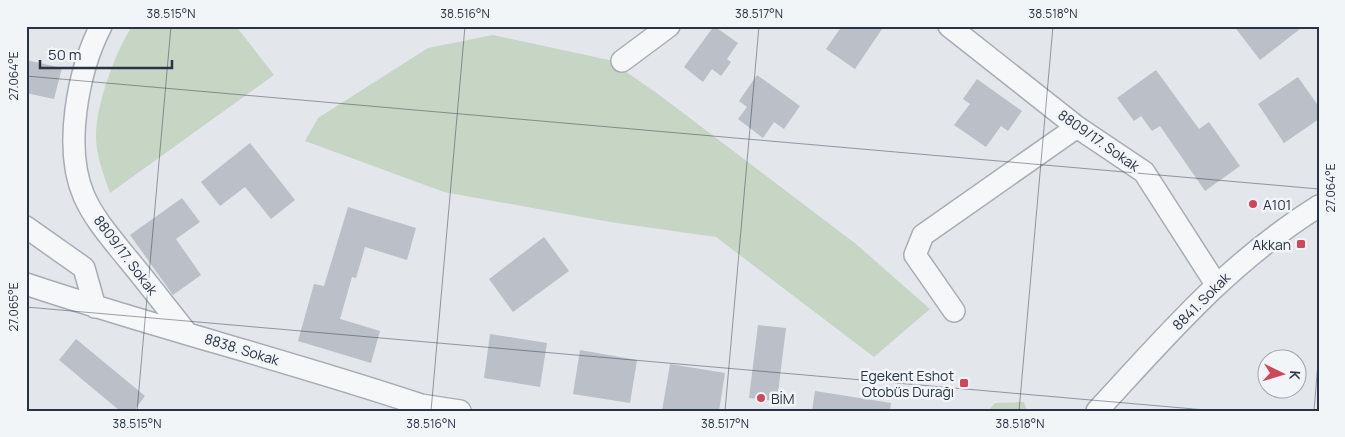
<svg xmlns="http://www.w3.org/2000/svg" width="1345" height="437" font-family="Manrope,sans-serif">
	<rect width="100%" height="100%" fill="#e3e6eb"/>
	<!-- green -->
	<path fill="#c7d5c4" d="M132,26H236L274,75L110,193C104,176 96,155 96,137C96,104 115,53 132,26Z
		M493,35L609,60L658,94L856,244L930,309L874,357L716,237L610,222L444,192L305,141L318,118L428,48Z
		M1024,402L1027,411H988L995,403Z"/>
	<!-- building -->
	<path fill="#babfc8" d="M714,26L738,43L727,59L731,62L721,76L712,69L703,82L684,67Z
		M842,26H884L855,69L826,49Z
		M1234,26H1304L1260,60Z
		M26,60L62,68L54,99L26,93Z
		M1156,70L1199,129L1209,122L1240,166L1205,191L1160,126L1152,131L1141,116L1134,121L1117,98Z
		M757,75L800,106L784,129L774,122L763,138L738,119L747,107L739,101Z
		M1298,77L1319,107V119L1284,143L1258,104Z
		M977,79L1022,111L1008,131L1001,126L986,147L954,125L970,104L963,99Z
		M250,143L295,200L271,219L245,187L220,206L201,182Z
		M182,198L200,222L176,239L201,275L173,295L130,235Z
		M348,207L416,228L407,260L365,247L356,278L352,277L340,319L380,331L371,363L298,341L314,284L324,286Z
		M544,237L569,271L513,312L489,279Z
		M758,325L786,328L777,401L749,398Z
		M490,334L547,343L540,387L484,378Z
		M76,339L145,396L134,411H120L59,360Z
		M580,350L637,360L630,403L573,394Z
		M670,364L725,373L719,411H662Z
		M815,391L891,403L890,411H812Z"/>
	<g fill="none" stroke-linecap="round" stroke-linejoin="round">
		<defs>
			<path id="minor" d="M101,26C78,71 63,148 84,196C94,219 111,238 127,258C147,282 166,307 186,332
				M949,26L1077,127L1144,172L1216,284
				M622,61L669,26
				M26,227L84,268L95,307
				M26,284C157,328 290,361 421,405L460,411
				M954,311L915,255L923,235L1077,127
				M1097,411C1168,334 1229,262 1319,206"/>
		</defs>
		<!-- minor casing -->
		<use href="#minor" stroke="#a8adb5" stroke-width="24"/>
		<!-- minor -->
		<use href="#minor" stroke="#f6f7f9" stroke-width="21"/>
	</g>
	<!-- ticks -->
	<path fill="none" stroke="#2a3343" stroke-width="1" stroke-opacity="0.45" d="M26,76L1319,189M26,307L1217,411M137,411L171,26M431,411L465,26M725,411L759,26M1019,411L1053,26M1314,411L1319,351"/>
	<!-- markers -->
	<g fill="#d04858" stroke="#f2f5f8" stroke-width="2">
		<circle cx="1253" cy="204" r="5"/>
		<rect x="1296" y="239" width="10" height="10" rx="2.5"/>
		<rect x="959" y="378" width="10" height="10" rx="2.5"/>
		<circle cx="761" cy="398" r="5"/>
	</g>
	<g text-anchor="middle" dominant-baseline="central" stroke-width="5" stroke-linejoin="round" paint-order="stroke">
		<!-- street labels -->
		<g font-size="14" fill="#2a3343" stroke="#f2f5f8">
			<text transform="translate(1099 140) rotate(35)">8809/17. Sokak</text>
			<text transform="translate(126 255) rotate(53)">8809/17. Sokak</text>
			<text transform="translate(1201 301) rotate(-45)">8841. Sokak</text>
			<text transform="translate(242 349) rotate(17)">8838. Sokak</text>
		</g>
		<!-- poi labels -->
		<g font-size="14" fill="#2a3343" stroke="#f2f5f8" text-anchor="start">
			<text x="1263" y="204">A101</text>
			<text x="1291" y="244" text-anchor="end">Akkan</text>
			<text x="954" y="375" text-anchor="end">Egekent Eshot<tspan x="954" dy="16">Otobüs Durağı</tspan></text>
			<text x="771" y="398">BİM</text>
		</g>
	</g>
	<!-- border -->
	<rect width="1345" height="437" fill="none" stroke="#f2f5f8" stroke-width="55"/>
	<!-- north arrow -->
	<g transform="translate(1282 374) rotate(95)"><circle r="24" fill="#f2f5f8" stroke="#a2a7b0"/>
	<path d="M0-4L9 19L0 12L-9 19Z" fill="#d04858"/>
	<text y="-8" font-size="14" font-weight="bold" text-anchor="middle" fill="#2a3343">K</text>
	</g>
	<!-- scale -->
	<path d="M40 60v8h132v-8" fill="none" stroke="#2a3343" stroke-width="2.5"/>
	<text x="48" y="60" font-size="15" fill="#2a3343" stroke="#f2f5f8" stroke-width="4" paint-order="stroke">50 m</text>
	<rect x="28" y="28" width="1290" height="382" fill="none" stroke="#2a3343" stroke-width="2"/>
	<g font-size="12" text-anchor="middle" fill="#2a3343">
		<text x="171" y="18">38.515°N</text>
		<text x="465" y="18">38.516°N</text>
		<text x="759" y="18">38.517°N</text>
		<text x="1053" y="18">38.518°N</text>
		<text transform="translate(14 76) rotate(-90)" y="4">27.064°E</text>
		<text transform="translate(1331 188) rotate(-90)" y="4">27.064°E</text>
		<text transform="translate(14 307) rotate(-90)" y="4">27.065°E</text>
		<text x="137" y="428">38.515°N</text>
		<text x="431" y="428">38.516°N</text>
		<text x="725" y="428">38.517°N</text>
		<text x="1020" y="428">38.518°N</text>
	</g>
</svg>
